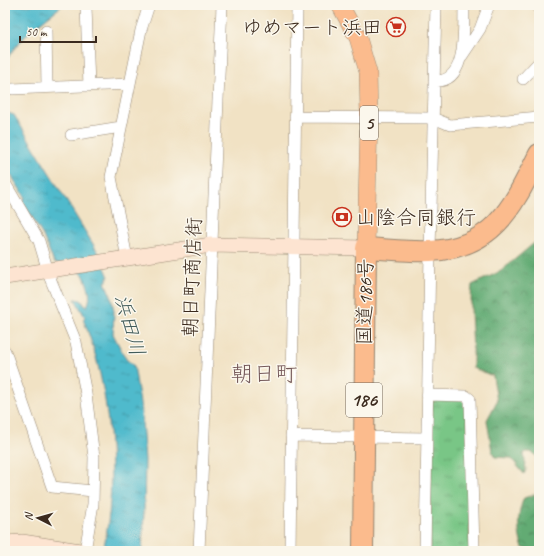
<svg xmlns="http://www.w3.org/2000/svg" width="544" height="556" font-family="Caveat,'Klee One',sans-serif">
	<defs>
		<pattern id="forest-crowns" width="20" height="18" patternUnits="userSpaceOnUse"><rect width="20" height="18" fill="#62ab73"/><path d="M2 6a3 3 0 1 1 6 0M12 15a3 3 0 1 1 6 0" fill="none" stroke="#528b5e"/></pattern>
		<pattern id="park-tufts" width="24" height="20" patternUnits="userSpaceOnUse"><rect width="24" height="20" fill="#79c686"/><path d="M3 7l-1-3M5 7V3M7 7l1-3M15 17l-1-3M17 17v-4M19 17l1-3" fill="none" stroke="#64a16d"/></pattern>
		<pattern id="water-ripples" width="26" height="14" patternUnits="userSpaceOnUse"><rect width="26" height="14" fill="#50bacc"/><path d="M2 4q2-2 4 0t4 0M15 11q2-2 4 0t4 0" fill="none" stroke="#4497a5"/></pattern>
	</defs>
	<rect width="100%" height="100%" fill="#fbf7ec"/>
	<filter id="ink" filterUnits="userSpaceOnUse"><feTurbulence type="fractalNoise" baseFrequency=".025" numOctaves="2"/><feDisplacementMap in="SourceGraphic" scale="8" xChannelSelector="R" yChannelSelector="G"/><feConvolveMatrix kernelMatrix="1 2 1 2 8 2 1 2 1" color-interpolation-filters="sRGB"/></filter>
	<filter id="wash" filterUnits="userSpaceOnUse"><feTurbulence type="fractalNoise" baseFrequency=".012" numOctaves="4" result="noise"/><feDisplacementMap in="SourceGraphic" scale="16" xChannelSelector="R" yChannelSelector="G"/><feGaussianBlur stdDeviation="0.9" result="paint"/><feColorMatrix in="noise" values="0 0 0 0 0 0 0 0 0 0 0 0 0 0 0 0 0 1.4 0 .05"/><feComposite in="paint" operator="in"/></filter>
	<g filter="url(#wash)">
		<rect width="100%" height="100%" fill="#f1e2c4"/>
		<!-- forest -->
		<path fill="url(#forest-crowns)" stroke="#4e6a48" d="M539,239V458L531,452H526L524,454L526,470L524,474L511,458L495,457L492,451L487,420L497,401L493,376L473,368C474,340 469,313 472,285L501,271Z
			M539,493V551L523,548C517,533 517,513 524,498Z"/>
		<!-- park -->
		<path fill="url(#park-tufts)" stroke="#5a7852" d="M436,399H463L467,402L470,551H430L432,402Z"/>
		<!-- water -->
		<path fill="url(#water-ripples)" stroke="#467275" d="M9,5H63C41,22 17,39 5,63V8Z
			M5,112L14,115L99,254L109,277H107V281L105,282L111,296L114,311L113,334L126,359L134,366L141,409L145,460L144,511L142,551H103C119,483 110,383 83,319L85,317L75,299L81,300L85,306H87C93,297 87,283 83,274L54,262L43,236L23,202L25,197L5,166Z"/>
	</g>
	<g filter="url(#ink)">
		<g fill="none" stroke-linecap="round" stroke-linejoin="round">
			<defs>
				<path id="street" d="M86,7L89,86
					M538,8L539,6
					M46,31L47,87
					M462,56L480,29L489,5
					M523,79L539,62
					M434,81C469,84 463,26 464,5
					M12,89L130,84
					M295,117L433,118L450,125L539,117
					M71,135L121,127
					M5,183L39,241L50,278L76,342L86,394L94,457L93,504L85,551
					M127,258L111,177L141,30L149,5
					M5,351L52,487L93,491
					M427,395L466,396L470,399L474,551
					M291,436L427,438
					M199,551L222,5
					M290,551L297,5
					M425,551L430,251L436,5"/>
				<path id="secondary" d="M5,277L211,245L366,248
					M5,543L22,542L80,551"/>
				<path id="primary" d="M340,5L358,38L368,72L369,117L366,248"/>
				<path id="highway" d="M363,551L366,248C387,249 409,252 430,251C495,248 513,206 539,154"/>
			</defs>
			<!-- street casing -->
			<use href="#street" stroke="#968671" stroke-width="12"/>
			<!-- secondary casing -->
			<use href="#secondary" stroke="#968671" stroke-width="16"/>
			<!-- primary casing -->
			<use href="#primary" stroke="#968671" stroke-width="18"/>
			<!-- highway casing -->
			<use href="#highway" stroke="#968671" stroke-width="22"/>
			<!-- street -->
			<use href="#street" stroke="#fff" stroke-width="11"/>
			<!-- secondary -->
			<use href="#secondary" stroke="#fde4d1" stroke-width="15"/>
			<!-- primary -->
			<use href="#primary" stroke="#fbbb8d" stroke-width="17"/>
			<!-- highway -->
			<use href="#highway" stroke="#fbbb8d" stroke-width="20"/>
		</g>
	</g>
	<!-- icons -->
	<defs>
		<symbol id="supermarket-ring" viewBox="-11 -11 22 22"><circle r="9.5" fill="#fbf7ec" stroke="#c8321e" stroke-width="1.5"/><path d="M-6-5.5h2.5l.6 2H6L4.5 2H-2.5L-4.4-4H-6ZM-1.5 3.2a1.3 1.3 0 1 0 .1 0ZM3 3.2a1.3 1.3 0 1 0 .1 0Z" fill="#c8321e"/></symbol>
		<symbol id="bank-ring" viewBox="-11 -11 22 22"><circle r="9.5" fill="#fbf7ec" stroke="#c8321e" stroke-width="1.5"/><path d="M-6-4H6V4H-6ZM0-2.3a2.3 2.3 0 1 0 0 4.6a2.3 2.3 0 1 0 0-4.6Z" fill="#c8321e"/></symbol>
	</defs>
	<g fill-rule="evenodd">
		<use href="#supermarket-ring" x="385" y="16" width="22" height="22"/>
		<use href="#bank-ring" x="331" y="206" width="22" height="22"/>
	</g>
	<g text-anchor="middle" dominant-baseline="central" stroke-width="3" stroke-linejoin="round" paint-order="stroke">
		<!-- shield labels -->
		<g fill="#fbf7ec" stroke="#75685c" stroke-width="1">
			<rect x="360" y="106" width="18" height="34" rx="3"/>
			<rect x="346" y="383" width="36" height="34" rx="3"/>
		</g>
		<g font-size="19" font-weight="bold" fill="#3b2a1e">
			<text x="369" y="123">5</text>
			<text x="364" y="400">186</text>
		</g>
		<!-- poi labels -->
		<g font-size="20" fill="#3b2a1e" stroke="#fbf7ec" text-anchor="end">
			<text x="382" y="27">ゆめマート浜田</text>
			<text x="356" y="217" text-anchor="start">山陰合同銀行</text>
		</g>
		<!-- street labels -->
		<g font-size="20" fill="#3b2a1e" stroke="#fbf7ec">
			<text transform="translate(192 277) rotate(-88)">朝日町商店街</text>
			<text transform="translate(365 302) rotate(-89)">国道186号</text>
		</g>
		<!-- water labels -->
		<g font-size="21" font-style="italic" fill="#425c5b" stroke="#fbf7ec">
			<text transform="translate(130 325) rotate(75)">浜田川</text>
		</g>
		<!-- quarter labels -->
		<g font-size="22" fill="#75595a" stroke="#fbf7ec">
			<text x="264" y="374">朝日町</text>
		</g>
	</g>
	<!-- margin -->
	<rect width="544" height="556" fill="none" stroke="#fbf7ec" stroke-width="20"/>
	<!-- north arrow -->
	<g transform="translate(38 518) rotate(276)" stroke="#fbf7ec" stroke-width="3" paint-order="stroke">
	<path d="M0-3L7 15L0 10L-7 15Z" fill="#3b2a1e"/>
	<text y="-6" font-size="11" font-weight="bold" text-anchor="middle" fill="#3b2a1e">N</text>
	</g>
	<!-- scale -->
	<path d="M20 36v6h76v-6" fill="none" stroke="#3b2a1e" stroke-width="2"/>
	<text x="26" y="36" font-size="12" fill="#3b2a1e" stroke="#fbf7ec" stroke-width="3" paint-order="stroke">50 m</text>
</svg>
